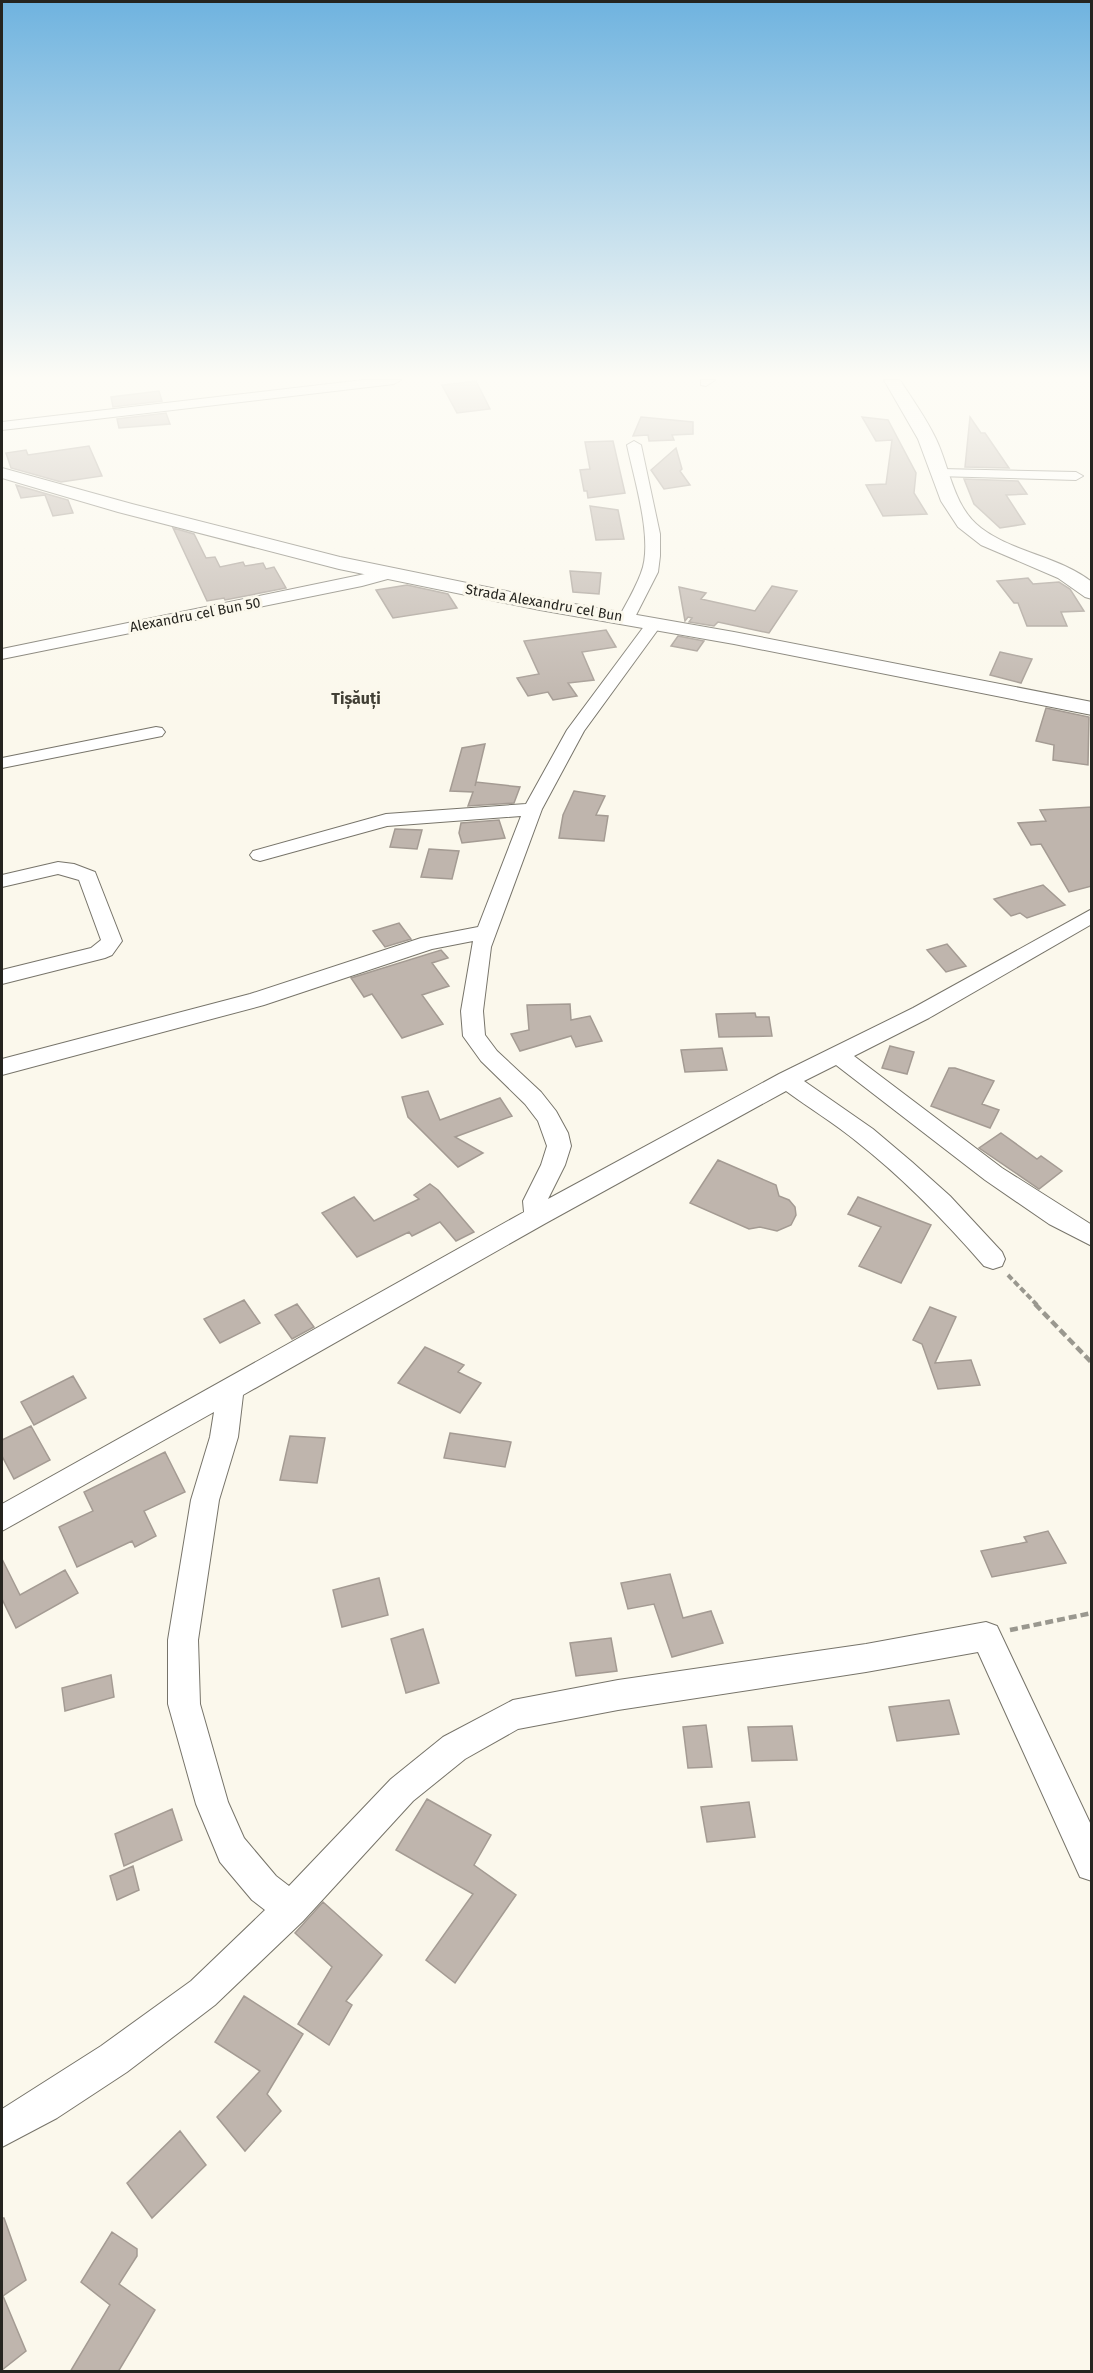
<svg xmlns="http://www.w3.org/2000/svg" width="1093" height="2373" font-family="'Fira Sans',sans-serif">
	<rect width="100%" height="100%" fill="#fbf8ec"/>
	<!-- building -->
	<path fill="#bfb5ad" stroke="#a49b93" stroke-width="1.5" d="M476,381L490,409L457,413L442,385Z
		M159,391L162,401L113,407L111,397Z
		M166,413L170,424L119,428L117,419Z
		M641,417L693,422V434L672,435L674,440L649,441L648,435L633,436Z
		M862,417L888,420L916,473L914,493L927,514L883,516L866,485L886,484L892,440L876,441Z
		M970,417L981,433H985L1009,468L965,467Z
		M613,441L625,493L588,498L587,491H584L580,470L590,469L585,442Z
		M89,446L102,476L61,482L11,468L6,453L26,450L28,455Z
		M676,448L682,469L680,471L690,485L664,489L651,470Z
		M964,479L1018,481L1027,494L1006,495L1025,524L1000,528L974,504Z
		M16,485L68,500L73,513L53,516L45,495L21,498Z
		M590,506L618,510L624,539L596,540Z
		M173,528L194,534L206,558L215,557L220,567L243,562L245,566L263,563L266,569L274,567L286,588L225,600L224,598L207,601Z
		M570,571L601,573L599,594L573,592Z
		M1028,578L1033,584L1059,582L1070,589L1084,611L1061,612L1067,626H1027L1018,603H1014L997,581Z
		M407,585L448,594L457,608L393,618L376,590Z
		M772,586L797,591L769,633L718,622L714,626L689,622L692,618L688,617L685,621L679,587L706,593L701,599L755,611Z
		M606,630L616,647L582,652L594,680L568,683L577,696L553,700L548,692L528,696L517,678L539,674L524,641Z
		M678,636L704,641L697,651L671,646Z
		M1000,652L1032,659L1021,683L990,675Z
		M1046,708L1089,717L1088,765L1053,760L1054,745L1036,741Z
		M485,744L475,786L476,782L520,787L514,803L468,806L473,792L450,791L462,748Z
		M574,791L605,796L596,815L608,816L604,841L559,838L563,815Z
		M1092,807V886L1069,892L1041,844L1031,845L1018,823L1046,821L1040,810Z
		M499,820L505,838L462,843L459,833L461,823Z
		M395,829L422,830L417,849L390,847Z
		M429,849L459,851L452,879L421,877Z
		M1043,885L1065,905L1027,918L1020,913L1011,916L994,899Z
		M399,923L411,939L385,947L373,931Z
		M947,944L966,966L946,972L927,950Z
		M441,950L448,958L432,963L449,986L422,995L443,1024L402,1038L372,994L364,997L351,978Z
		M570,1004L571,1020L590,1016L602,1041L576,1047L571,1036L520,1051L511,1034L529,1030L527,1005Z
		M755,1013L756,1017H769L772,1036L719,1037L716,1014Z
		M890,1046L914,1052L907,1074L882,1068Z
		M722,1048L727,1070L685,1072L681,1050Z
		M949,1068H955L994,1081L982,1104L999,1110L990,1128L931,1106Z
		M428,1091L440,1120L500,1098L512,1116L455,1137L483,1153L458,1167L408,1117L402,1097Z
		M1001,1133L1037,1159L1041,1156L1062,1171L1039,1189L979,1148Z
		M718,1160L776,1185L779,1196L789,1200L795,1207L796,1215L791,1225L777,1231L760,1227L749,1229L690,1203Z
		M430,1184L438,1190L474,1232L456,1241L440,1222L412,1236L409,1232L357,1257L322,1213L354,1197L374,1221L419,1199L414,1195Z
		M858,1197L931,1225L901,1283L859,1266L881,1227L848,1214Z
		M244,1300L260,1323L220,1343L204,1319Z
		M297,1304L314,1327L292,1339L275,1315Z
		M930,1307L956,1317L935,1363L971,1360L980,1385L938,1389L922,1344L913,1340Z
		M425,1347L464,1365L458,1372L481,1383L460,1413L398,1383Z
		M73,1376L86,1398L34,1425L21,1402Z
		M31,1426L50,1460L14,1479L2,1456V1440Z
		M450,1433L511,1442L505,1467L444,1458Z
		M290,1436L325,1438L317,1483L280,1480Z
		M165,1452L185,1492L144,1511L156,1536L135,1547L132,1541L77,1567L59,1527L93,1511L84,1492Z
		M1048,1531L1066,1563L992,1577L981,1551L1027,1542L1024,1537Z
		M2,1559L20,1595L65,1570L78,1593L16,1628L2,1599Z
		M670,1574L683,1618L711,1611L723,1643L672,1657L654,1604L628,1609L621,1583Z
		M379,1578L388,1615L342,1627L333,1590Z
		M423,1629L439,1683L406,1693L391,1639Z
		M611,1638L617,1671L576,1676L570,1643Z
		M111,1675L114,1697L65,1711L62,1688Z
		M949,1700L959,1734L897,1741L889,1707Z
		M706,1725L712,1767L688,1768L683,1727Z
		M792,1726L797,1760L752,1761L748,1727Z
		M427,1799L491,1835L474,1865L516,1895L455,1983L426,1960L473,1894L396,1850Z
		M749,1802L755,1837L707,1842L701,1807Z
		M172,1809L182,1840L124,1866L115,1834Z
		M133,1866L139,1890L117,1900L110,1876Z
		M323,1902L382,1955L346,2001L352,2005L329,2045L298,2024L332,1967L295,1933Z
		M244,1996L303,2034L267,2094L281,2111L245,2151L217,2117L260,2071L215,2042Z
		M180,2131L206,2165L152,2218L127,2183Z
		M2,2218H4L26,2280L3,2296L26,2351L2,2370Z
		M112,2232L137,2249V2256L119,2284L155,2310L118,2372H70L110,2305L81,2282Z"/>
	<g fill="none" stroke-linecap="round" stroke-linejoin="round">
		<defs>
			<path id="minor" d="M363,380H401L394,384L2,430V422Z
				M701,380H715L706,386L701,385Z
				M634,441L641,445L660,534V556L658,572L634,619L626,624L618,619C626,604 635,589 641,573C654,541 634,479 627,445Z
				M941,469L1076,472L1083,476L1076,480L936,476L934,473Z
				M389,569L397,574L395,577L362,586L2,659V649Z
				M654,619L662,624L584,731L542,809L491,947L483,1011L485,1035L497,1051L541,1092L556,1111L568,1133L571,1146L565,1165L548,1199L779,1074L913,1008L1092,909V924L929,1018L854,1056L1002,1168L1092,1225V1246L1049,1224L985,1180L836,1065L804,1081L873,1129L912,1162L950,1196L1002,1252L1005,1259L1002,1266L993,1269L984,1266C945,1221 903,1178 856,1141C834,1123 809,1108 786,1091L546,1223L243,1395L238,1437L219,1500L198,1640L200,1704L228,1802L244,1838L276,1876L289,1886L391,1779L443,1737L513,1700L618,1680L866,1644L986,1622L997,1626L1092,1827V1881L1080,1877L978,1652L866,1672L618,1710L518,1729L465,1759L413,1801L303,1921L215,2005L127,2072L57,2118L2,2147V2109L101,2046L191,1981L265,1910L252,1900L220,1862L196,1804L168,1704V1640L191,1500L210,1437L214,1412L2,1531V1504L524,1212L523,1201L541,1165L547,1146L538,1121L525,1104L481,1061L463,1036L461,1011L473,941L432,949L264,1005L2,1075V1059L250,994L421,938L478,927L521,816L387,826L260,861L253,859L250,855L253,851L386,814L526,804L567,730L648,621Z
				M156,727L162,728L165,732L162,736L2,768V758Z
				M58,862L74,864L95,872L122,941L112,955L105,958L2,984V970L91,948L101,940L79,880L58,874L2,887V875Z"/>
			<path id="tertiary" d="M884,380H900C912,399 926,418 936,439C950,468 953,507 981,528C1014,553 1059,556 1092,582V599L1085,597L1058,578L981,545L958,527L941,501L918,439Z
				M2,468L132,504L340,557L540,598L734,632L1092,702V715L734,644L540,610L339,569L118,512L2,478Z"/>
		</defs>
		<!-- minor casing -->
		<use href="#minor" stroke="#77746a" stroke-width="2"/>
		<!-- tertiary casing -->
		<use href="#tertiary" stroke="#77746a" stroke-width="2"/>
		<!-- path-far1 -->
		<path stroke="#9a988f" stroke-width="4" stroke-dasharray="6 3" stroke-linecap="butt" d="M1008,1275L1037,1305"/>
		<!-- path -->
		<path stroke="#9a988f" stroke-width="4.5" stroke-dasharray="8 4" stroke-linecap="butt" d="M1035,1304L1092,1363
			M1010,1630L1092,1613"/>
		<!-- minor -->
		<use href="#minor" fill="#fff" fill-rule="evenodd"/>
		<!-- tertiary -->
		<use href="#tertiary" fill="#fff" fill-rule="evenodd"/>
	</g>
	<!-- sky -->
	<linearGradient id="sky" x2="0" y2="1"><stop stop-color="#6fb3df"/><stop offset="0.53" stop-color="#fdfcf6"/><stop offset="1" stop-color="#fdfcf6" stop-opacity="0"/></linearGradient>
	<rect width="1093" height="712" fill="url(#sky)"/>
	<g text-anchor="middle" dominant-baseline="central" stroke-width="6" stroke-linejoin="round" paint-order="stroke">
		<!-- far-street labels -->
		<g font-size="14" fill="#25241f" stroke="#fbf8ec">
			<text transform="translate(544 603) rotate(10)">Strada Alexandru cel Bun</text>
			<text transform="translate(195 615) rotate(-11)">Alexandru cel Bun 50</text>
		</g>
		<!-- far-quarter labels -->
		<g font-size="16" font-weight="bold" fill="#413f35" stroke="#fbf8ec">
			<text x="356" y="698">Tișăuți</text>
		</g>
	</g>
	<!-- border -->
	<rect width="1093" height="2373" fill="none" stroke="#25241f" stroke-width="6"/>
</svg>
